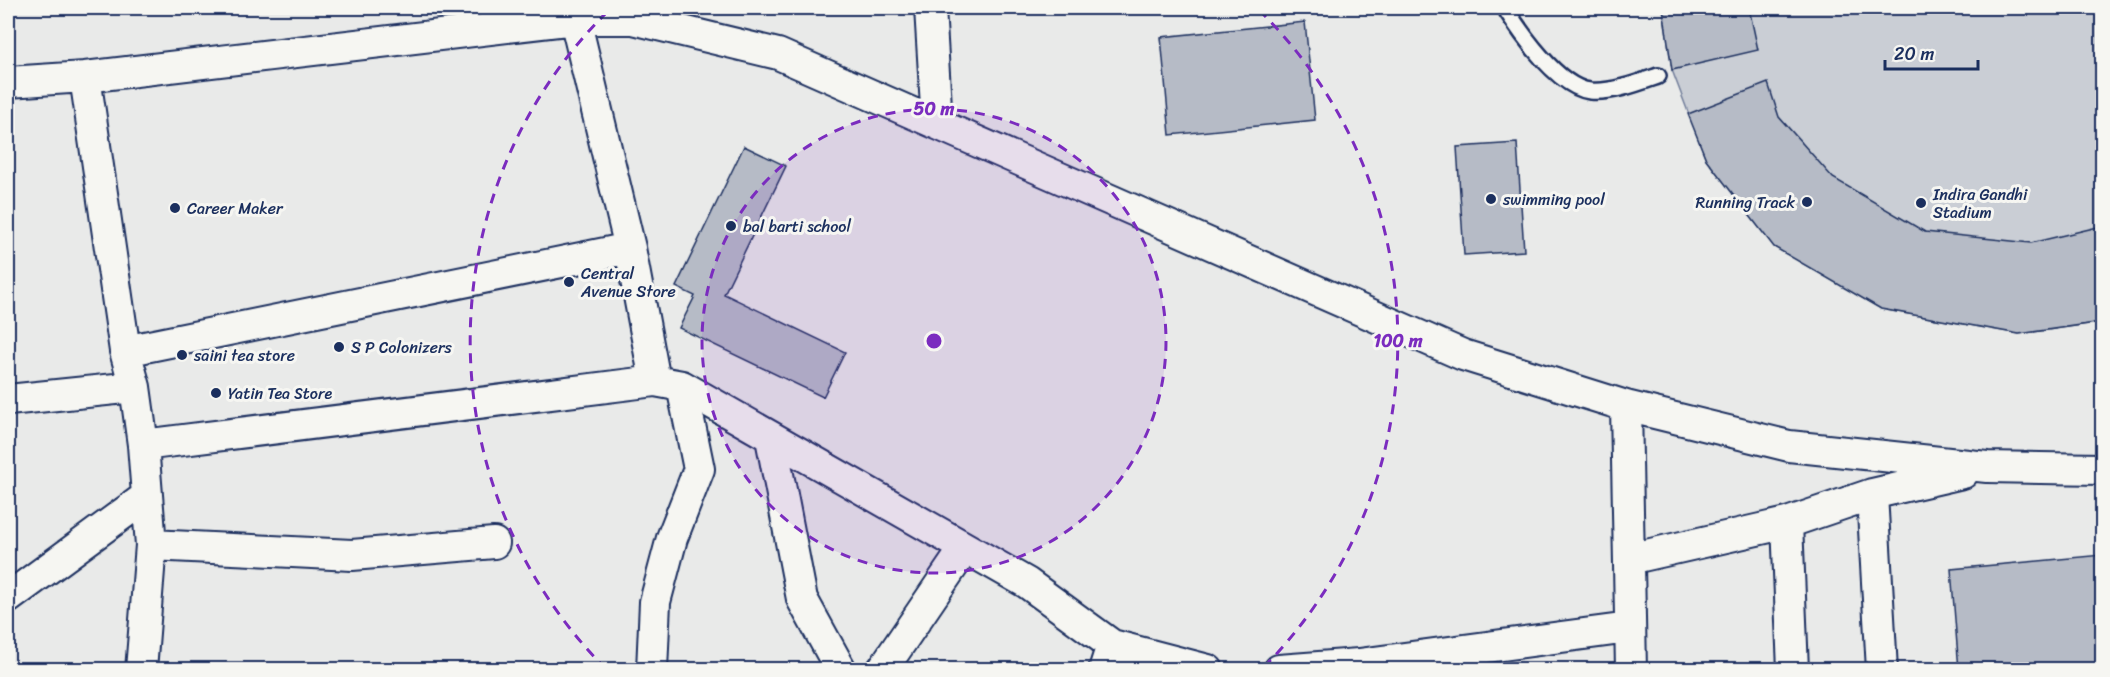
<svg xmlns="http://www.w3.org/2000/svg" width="2110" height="677" font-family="Sriracha,sans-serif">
	<rect width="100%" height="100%" fill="#e9eae9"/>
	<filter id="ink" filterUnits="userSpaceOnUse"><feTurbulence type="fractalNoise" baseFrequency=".0167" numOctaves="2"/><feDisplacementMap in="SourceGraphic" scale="12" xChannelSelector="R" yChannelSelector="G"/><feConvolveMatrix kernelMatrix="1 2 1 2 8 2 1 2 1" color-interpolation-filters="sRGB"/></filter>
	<g filter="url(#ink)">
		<!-- green -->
		<path fill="#caced5" stroke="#727e9a" stroke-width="1.5" d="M1663,8H2102V322L2019,334L1881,309L1774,247L1706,159L1672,70Z"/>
		<!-- building -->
		<path fill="#b6bbc6" stroke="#1b2f5e" stroke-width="1.5" d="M1663,8H1749L1758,50L1672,70Z
			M1305,22L1315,120L1170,135L1161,37Z
			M1768,83L1779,117L1833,178L1925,232L2031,243L2102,226V322L2019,334L1881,309L1774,247L1706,159L1688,114Z
			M1517,143L1524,251L1464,255L1457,147Z
			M744,146L786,166L724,294L845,352L823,397L679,328L695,296L676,287Z
			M2102,555V670H1959L1951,569Z"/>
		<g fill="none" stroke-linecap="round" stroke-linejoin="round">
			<defs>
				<path id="service" d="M1505,8C1521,33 1558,87 1590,91C1612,93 1638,83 1658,76"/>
				<path id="minor" d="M930,8L937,123
					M575,19L630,248L655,381L682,386L1027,583L1112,645L1208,670
					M85,77L125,351L135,387L143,445L151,545L141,670
					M8,82L85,77L575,19H633L778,54L1463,355L1626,406L1789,446L1987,467L2102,469
					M125,351L630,248
					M8,400L135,387
					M1626,406L1631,670
					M771,438L802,599L841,670
					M143,445L655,381
					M1872,494L1882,670
					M1787,523L1793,670
					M151,545L352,555L494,543
					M1629,559L1787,523L1872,494L1963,473
					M8,598L147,496
					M652,670L655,602L672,538L699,469L682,386
					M882,670L965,548
					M1104,670L1112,645
					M1279,670L1359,664L1629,628"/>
			</defs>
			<!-- service casing -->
			<use href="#service" stroke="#1b2f5e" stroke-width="20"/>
			<!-- minor casing -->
			<use href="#minor" stroke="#1b2f5e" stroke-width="34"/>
			<!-- service -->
			<use href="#service" stroke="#f6f6f2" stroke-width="15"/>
			<!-- minor -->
			<use href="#minor" stroke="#f6f6f2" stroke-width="30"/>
		</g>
	</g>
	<!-- distance rings -->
	<circle cx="934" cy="341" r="232" fill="#7b2cbf" fill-opacity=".12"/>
	<g fill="none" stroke="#7b2cbf" stroke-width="3" stroke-dasharray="10 8">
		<circle cx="934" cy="341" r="232"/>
		<path d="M606 669A464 464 0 0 1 609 10M1259 10A464 464 0 0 1 1262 669"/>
	</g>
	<!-- markers -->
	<g fill="#1b2f5e" stroke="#f6f6f2" stroke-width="2">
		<circle cx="1491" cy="199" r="6"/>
		<circle cx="1807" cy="202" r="6"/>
		<circle cx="1921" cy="203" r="6"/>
		<circle cx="175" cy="208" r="6"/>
		<circle cx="731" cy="226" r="6"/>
		<circle cx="569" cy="282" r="6"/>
		<circle cx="339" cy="347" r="6"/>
		<circle cx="182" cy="355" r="6"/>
		<circle cx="216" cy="393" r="6"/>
	</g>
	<g text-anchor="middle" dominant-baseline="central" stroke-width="6" stroke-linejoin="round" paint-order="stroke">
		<!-- poi labels -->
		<g font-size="16" fill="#1b2f5e" stroke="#f6f6f2" text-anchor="start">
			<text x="1933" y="194">Indira Gandhi<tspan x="1933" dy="18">Stadium</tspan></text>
			<text x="1503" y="199">swimming pool</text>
			<text x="1795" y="202" text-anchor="end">Running Track</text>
			<text x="187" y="208">Career Maker</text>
			<text x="743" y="226">bal barti school</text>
			<text x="581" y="273">Central<tspan x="581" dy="18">Avenue Store</tspan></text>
			<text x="351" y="347">S P Colonizers</text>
			<text x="194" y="355">saini tea store</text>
			<text x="228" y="393">Yatin Tea Store</text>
		</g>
	</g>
	<circle cx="934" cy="341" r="9" fill="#7b2cbf" stroke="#f6f6f2" stroke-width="3"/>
	<g font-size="18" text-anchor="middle" font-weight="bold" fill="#7b2cbf" stroke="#f6f6f2" stroke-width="6" stroke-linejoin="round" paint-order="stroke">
		<text x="934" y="115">50 m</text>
		<text x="1398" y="347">100 m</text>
	</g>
	<!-- margin -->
	<rect width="2110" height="677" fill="none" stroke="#f6f6f2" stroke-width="30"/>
	<rect x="15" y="15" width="2080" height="647" fill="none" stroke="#1b2f5e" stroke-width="2" filter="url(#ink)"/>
	<!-- scale -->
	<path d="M1885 60v9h93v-9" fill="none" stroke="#1b2f5e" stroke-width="3"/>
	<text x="1894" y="60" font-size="18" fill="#1b2f5e" stroke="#f6f6f2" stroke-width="4.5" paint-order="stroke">20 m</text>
</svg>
